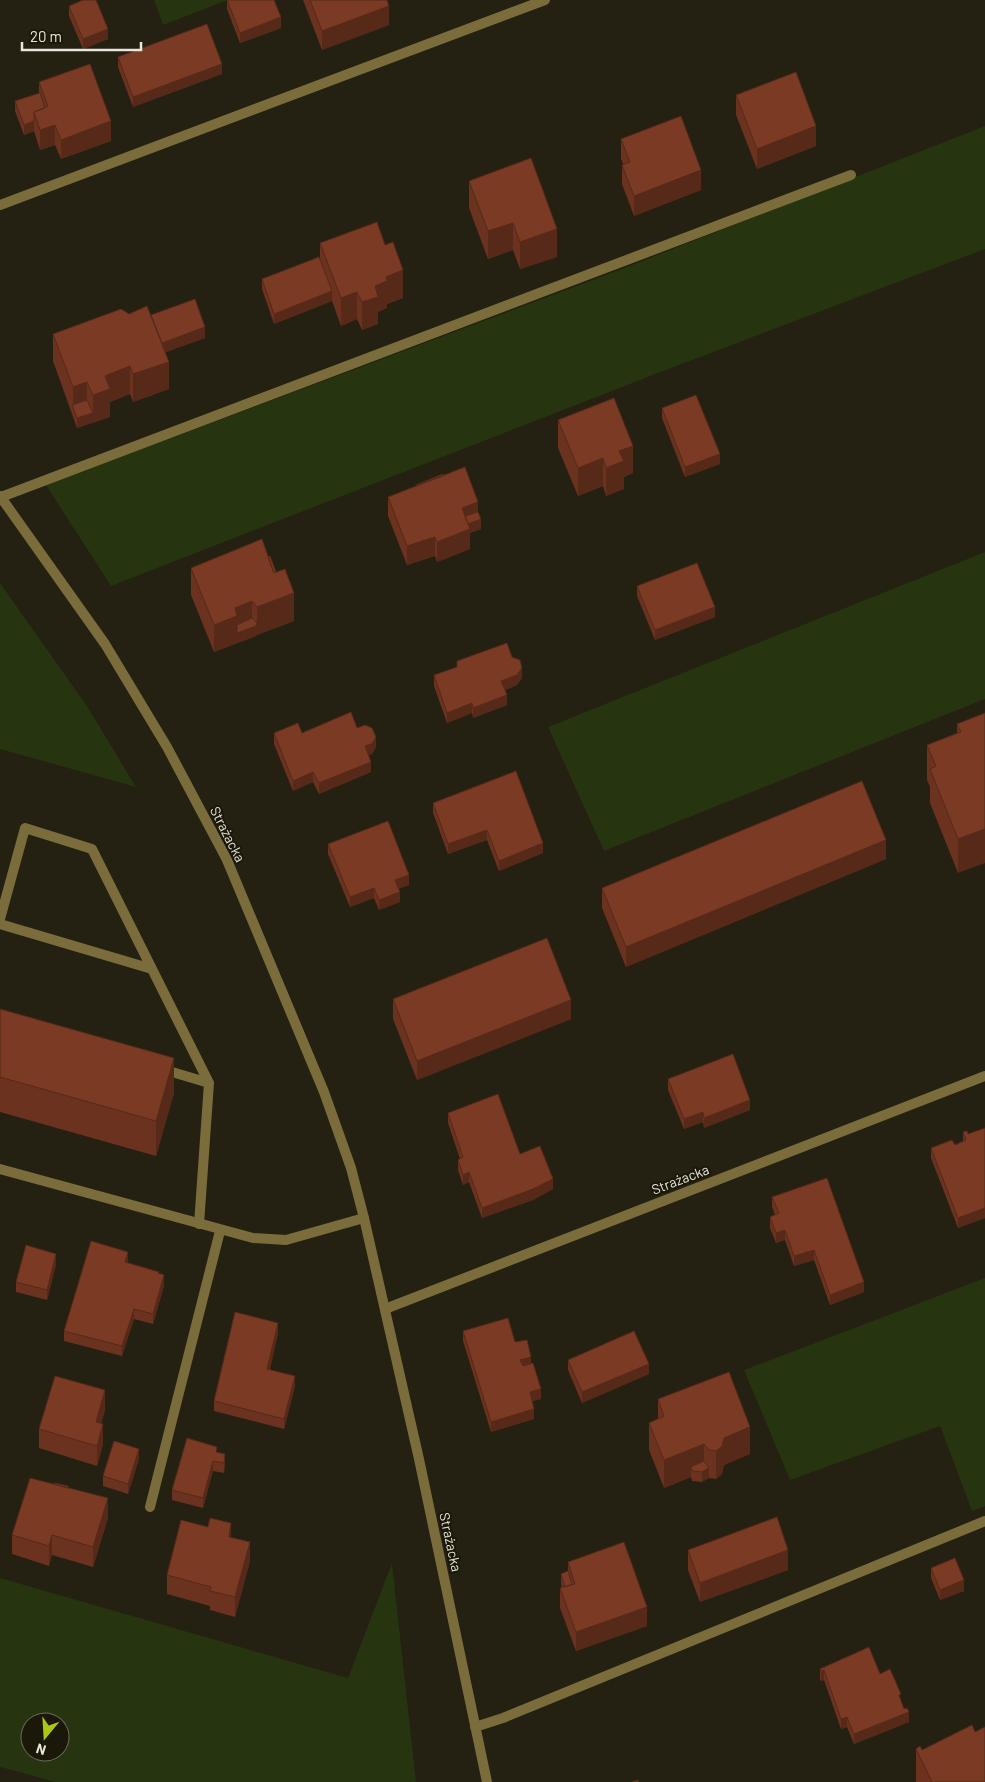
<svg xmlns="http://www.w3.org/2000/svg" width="985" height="1782" font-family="Barlow,sans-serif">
	<rect width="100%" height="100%" fill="#242012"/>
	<!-- green -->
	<path fill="#26340f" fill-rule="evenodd" d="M154,0H228L163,25Z
		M985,126V249L658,373L111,586L46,485L622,269Z
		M985,552V699L604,851L548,727Z
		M0,583L87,706L136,787L0,749Z
		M985,1278V1506L972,1511L940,1426L790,1480L744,1370Z
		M392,1563L416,1782H56L0,1767V1578L348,1678ZM30,1722H60V1752H30Z"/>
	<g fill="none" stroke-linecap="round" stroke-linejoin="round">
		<!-- service -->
		<path stroke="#7b6d3b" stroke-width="10" d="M0,205L545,0
			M1,497L851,175
			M0,919L25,828L92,849L209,1083L199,1224
			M0,924L152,969
			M162,1069L209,1083
			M150,1507L220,1231
			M475,1727L503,1718L985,1521"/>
		<!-- minor -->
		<path stroke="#7b6d3b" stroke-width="10" d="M0,1169L253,1238L286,1240L364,1218
			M385,1309L985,1076"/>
		<!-- tertiary -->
		<path stroke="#7b6d3b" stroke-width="10" d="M0,496L105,644L167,747L227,860L324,1092L351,1168L364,1218L419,1459L487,1782"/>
	</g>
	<!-- wall -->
	<path fill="#6a321f" d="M227,0L281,28L240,43L227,9Z
		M303,0H387L389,25L322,50Z
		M69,6L108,39L83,49L69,16Z
		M118,57L222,74L133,107L118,67Z
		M39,82L111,141L61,159L55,145L40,150L34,131L24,135L15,111V101L39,93Z
		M736,95L816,146L757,169L736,115Z
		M621,139L701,190L634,216L622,184V165L623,164L621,159Z
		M469,181L557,257L520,269L513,250L488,259L469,208Z
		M320,243L403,298L387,304V308L378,312V324L362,330L357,319L341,326L332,301L274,324L262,289V279L320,260Z
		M129,314L151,315L205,338L165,352L169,389L133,402L130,394L110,402V417L77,428L53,361V334Z
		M662,408L720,464L685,477L662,418Z
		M558,420L633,473L624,477V489L606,496L603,486L578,496L558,448Z
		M443,476L478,512L481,529L470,533V549L437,562L435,556L407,565L388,516V497Z
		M268,557L294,621L257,635L256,634V636L214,652L191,595V568Z
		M637,586L715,617L655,640L637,596Z
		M512,657L522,678L517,685L505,690L507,705L473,718L472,713L447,723L434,686V675Z
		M985,713L958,873L930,803V787L927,780V745L957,733V724Z
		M357,728L376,747L372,754L369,755L371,772L319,794L313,782L293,791L274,744V733H302Z
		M433,803L543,853L499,871L487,840L448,854L433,813Z
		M328,844L409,885L398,889L400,902L379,910L374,898L350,907L328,854Z
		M886,859L626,967L602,908V888Z
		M393,999L571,1019L417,1080L393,1019Z
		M0,1009L174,1093L156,1156L0,1112Z
		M668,1079L750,1110L704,1128L703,1122L684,1129L668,1090Z
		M448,1113L520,1154L553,1189L533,1200L482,1218L469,1182L463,1185L458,1170V1160L460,1159L448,1123Z
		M985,1128V1218L958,1228L931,1158V1148L955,1145L963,1141V1132L968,1134Z
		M772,1197L864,1292L830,1305L814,1260L794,1266L785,1240L776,1243L770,1228V1217L775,1215L772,1207Z
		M128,1263L159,1274L164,1286L153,1324L134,1319L122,1356L64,1341V1331Z
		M56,1264L47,1300L16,1292V1282Z
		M463,1331L515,1342L531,1364L541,1399L532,1401L534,1419L491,1432L463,1341Z
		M278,1333L270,1369L295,1386L284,1429L214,1411V1401Z
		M568,1360L649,1374L582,1403L568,1370Z
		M658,1399L750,1454L724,1465L722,1474L716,1479L709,1478L702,1482L692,1481L691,1477L664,1488L649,1450V1423L658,1419Z
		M105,1410L101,1424L103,1444L97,1466L39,1448V1429Z
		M217,1452L225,1464L224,1473L213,1471L203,1508L172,1500V1490Z
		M139,1459L128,1494L103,1486V1476Z
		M68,1488L108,1518L93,1567L52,1555L49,1566L12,1554V1535Z
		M231,1538L250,1561L235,1617L210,1610V1606L167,1594V1575Z
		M688,1550L788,1570L700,1602L688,1570Z
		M568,1562L647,1626L576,1651L560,1608V1588H562L561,1584V1574L568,1572Z
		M931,1568L964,1591L940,1600L931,1578Z
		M820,1669L880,1674L901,1701L909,1722L854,1744L847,1727L841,1729L824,1680L821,1681L820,1679Z
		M985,1715V1782H916V1749L922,1750L975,1732L985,1727Z"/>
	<!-- shaded-wall -->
	<path fill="#562919" d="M389,6V25L322,50V31Z
		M281,17V28L240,43V33Z
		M108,29V39L83,49V39Z
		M222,64V74L133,107V97Z
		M34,121V131L24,135V125Z
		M111,121V141L61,159V140Z
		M55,125V145L40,150V130Z
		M816,126V146L757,169V149Z
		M701,170V190L634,216V196Z
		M513,223V250L488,259V231Z
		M557,229V257L520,269V242Z
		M403,270V298L387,304V308L378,312V324L362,330V302L375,286L386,277Z
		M332,291V301L274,324V314Z
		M357,292V319L341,326V298Z
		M205,327V338L156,356V346Z
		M169,362V389L133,402V374Z
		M130,366V394L110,402V417L77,428V418L93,413V395L105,376Z
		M87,382V410L73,406V387Z
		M633,446V473L624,477V489L606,496V468L619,451Z
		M720,454V464L685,477V467Z
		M603,458V486L578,496V468Z
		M478,502V520L481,519V529L470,533V549L437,562V542L462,508Z
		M435,537V556L407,565V546Z
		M294,593V621L257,635V607Z
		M252,601V627L257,623V633L256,636L237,643V633V643L214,652V625L235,608Z
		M715,607V617L655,640V630Z
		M522,668V678L517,685L501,691V681Z
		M507,695V705L473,718V708Z
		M472,703V713L447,723V713Z
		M376,737V747L372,754L365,756V746Z
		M371,762V772L319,794V783Z
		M313,772V782L293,791V781Z
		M985,829V863L958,873V839Z
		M487,830V840L448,854V844Z
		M886,840V859L626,967V947Z
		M543,843V853L499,871V861Z
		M409,875V885L395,890V880Z
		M374,888V898L350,907V897Z
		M400,892V902L379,910V900Z
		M571,1000V1019L417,1080V1061Z
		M174,1058V1093L156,1156V1121Z
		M750,1100V1110L704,1128V1118Z
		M703,1112V1122L684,1129V1119Z
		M469,1172V1182L463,1185V1175Z
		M553,1179V1189L533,1200L482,1218V1208Z
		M985,1208V1218L958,1228V1218Z
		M785,1230V1240L776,1243V1233Z
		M814,1250V1260L794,1266V1256Z
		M128,1252V1262L125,1272V1262Z
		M56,1254V1264L47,1300V1290Z
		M164,1275V1286L153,1324V1314Z
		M864,1282V1292L830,1305V1295Z
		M134,1309V1319L122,1356V1346Z
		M278,1323V1333L267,1379V1369Z
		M531,1357V1367L520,1370V1360Z
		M649,1364V1374L582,1403V1392Z
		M295,1376V1386L284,1429V1419Z
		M541,1389V1399L530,1402V1392Z
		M105,1390V1410L96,1442V1422Z
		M534,1409V1419L491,1432V1422Z
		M103,1424V1444L97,1466V1446Z
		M750,1427V1454L724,1465L722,1474L716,1479V1451L724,1438Z
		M704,1444V1471L709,1468V1478L702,1482V1472L691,1467V1477L664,1488V1460Z
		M139,1449V1459L128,1494V1484Z
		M225,1454V1464L224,1473V1463Z
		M213,1461V1471L203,1508V1498Z
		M108,1498V1518L93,1567V1547Z
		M231,1523V1543L229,1537Z
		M52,1535V1555L49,1566V1546Z
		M250,1542V1561L235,1617V1597Z
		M788,1550V1570L700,1602V1583Z
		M964,1580V1591L940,1600V1590Z
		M647,1607V1626L576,1651V1632Z
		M824,1670V1680L821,1681V1671Z
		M909,1712V1722L854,1744V1734Z
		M847,1717V1727L841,1729V1719Z"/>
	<!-- building -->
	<path fill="#7b3a24" stroke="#562919" d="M83,0H96L108,29L83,39L69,6Z
		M227,0H274L281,17L240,33Z
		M310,0H387L389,6L322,31Z
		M207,24L222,64L133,97L118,57Z
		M90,64L111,121L61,140L55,125L40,130L34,112L48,106L39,82Z
		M796,72L816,126L757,149L736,95Z
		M40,93L45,108L34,112V121L24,125L15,101Z
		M681,116L701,170L634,196L622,165L630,162L621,139Z
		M531,158L557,229L520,242L513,223L488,231L469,181Z
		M377,222L385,245L393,242L403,270L386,277L387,281L375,286L378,297L362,302L357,292L341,298L320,243Z
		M319,257L332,291L274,314L262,279Z
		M195,299L205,327L162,343L151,315Z
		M147,306L169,362L133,374L130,366L105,376L110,389L93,395L87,382L73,387L53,334L121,309L129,314Z
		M696,395L720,454L685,467L662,408Z
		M614,398L633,446L619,451L624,461L606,468L603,458L578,468L558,420Z
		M87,400L93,413L77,418L72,405Z
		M465,467L478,502L462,508L470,529L437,542L435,537L407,546L388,497Z
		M443,474V476L416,486V485Z
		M478,512L481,519L468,524L465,516Z
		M262,539L274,573L285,569L294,593L257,607L252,601L235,608L237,616L214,625L191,568Z
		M270,556L276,572L274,573L268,557Z
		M697,563L715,607L655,630L637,586Z
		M252,618L257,623L256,626L237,633V625Z
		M507,643L512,657L520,660L522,668L517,675L501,681L507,695L473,708L472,703L447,713L434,675L457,667V661Z
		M351,712L357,728L365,725L372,728L376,737L372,744L365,746L371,762L319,783L313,772L293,781L274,733L298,723L302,733Z
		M985,713V829L958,839L930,769L936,766L927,745L961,732L957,724Z
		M516,771L543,843L499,861L487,830L448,844L433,803Z
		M862,781L886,840L626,947L602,888Z
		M388,821L409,875L395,880L400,892L379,900L374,888L350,897L328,844Z
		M547,938L571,1000L417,1061L393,999Z
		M0,1009L174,1058L156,1121L0,1077Z
		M733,1054L750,1100L704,1118L703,1112L684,1119L668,1079Z
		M498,1094L520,1154L540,1146L553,1179L533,1189L482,1208L469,1172L463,1175L458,1160L463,1157L448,1113Z
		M985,1128V1208L958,1218L931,1148L952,1140L955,1145L966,1140L963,1132L967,1131L968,1134Z
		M827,1178L864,1282L830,1295L814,1250L794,1256L785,1230L776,1233L770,1217L779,1213L772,1197Z
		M91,1241L128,1252L125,1262L159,1272L158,1273L164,1275L153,1314L134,1309L122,1346L64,1331Z
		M26,1245L56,1254L47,1290L16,1282Z
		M235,1312L278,1323L267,1369L295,1376L284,1419L214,1401Z
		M508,1318L515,1342L527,1340L531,1357L520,1360L523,1366L533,1363L541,1389L530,1392L534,1409L491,1422L463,1331Z
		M634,1331L649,1364L582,1392L568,1360Z
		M729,1372L750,1427L724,1438L722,1446L716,1451L709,1450L704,1444L664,1460L649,1423L664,1416L658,1399Z
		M55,1376L105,1390L96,1422L103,1424L97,1446L39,1429Z
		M187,1438L217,1447L216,1452L225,1454L224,1463L213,1461L203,1498L172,1490Z
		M114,1441L139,1449L128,1484L103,1476Z
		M704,1461L709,1468L702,1472L692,1471L691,1467Z
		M30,1478L108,1498L93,1547L52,1535L49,1546L12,1535Z
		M55,1483L68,1486V1488L54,1484Z
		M777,1517L788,1550L700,1583L688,1550Z
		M210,1518L231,1523L229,1537L250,1542L235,1597L210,1591L211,1587L167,1575L181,1520L208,1527Z
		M624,1542L647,1607L576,1632L560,1588L575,1584L568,1562Z
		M955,1558L964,1580L940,1590L931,1568Z
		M568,1571L572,1584L565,1587L561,1574Z
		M869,1647L880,1674L890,1669L901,1694L899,1695L904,1709L907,1708L909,1712L854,1734L847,1717L841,1719L824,1670L821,1671L820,1669Z
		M972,1725L975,1732L985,1727V1782H932L916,1749L920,1746L922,1750Z
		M638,1780L639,1782H632Z"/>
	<g text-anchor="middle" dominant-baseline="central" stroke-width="4" stroke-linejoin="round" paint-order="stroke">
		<!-- street labels -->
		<g font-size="14" fill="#e8e6dd" stroke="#1b1709">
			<text transform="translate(228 834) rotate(63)">Strażacka</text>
			<text transform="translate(680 1179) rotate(-21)">Strażacka</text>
			<text transform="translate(451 1542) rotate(78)">Strażacka</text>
		</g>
	</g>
	<!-- north arrow -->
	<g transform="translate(45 1737) rotate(198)"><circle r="24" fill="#1b1709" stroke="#6d6a5e"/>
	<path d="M0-4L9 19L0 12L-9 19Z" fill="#abc615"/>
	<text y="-8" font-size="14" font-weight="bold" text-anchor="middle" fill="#e8e6dd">N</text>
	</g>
	<!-- scale -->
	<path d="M22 42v8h119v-8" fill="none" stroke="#e8e6dd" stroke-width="2.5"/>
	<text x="30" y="42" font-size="15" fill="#e8e6dd" stroke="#1b1709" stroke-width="4" paint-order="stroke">20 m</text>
</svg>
